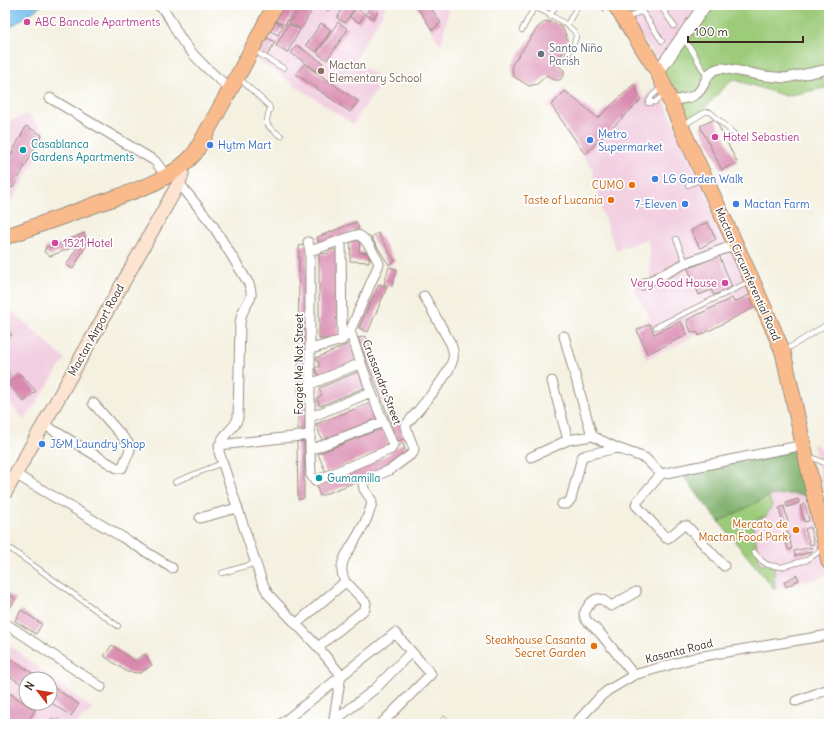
<svg xmlns="http://www.w3.org/2000/svg" width="834" height="729" font-family="Delius,sans-serif">
	<rect width="100%" height="100%" fill="#fff"/>
	<filter id="ink" filterUnits="userSpaceOnUse"><feTurbulence type="fractalNoise" baseFrequency=".025" numOctaves="2"/><feDisplacementMap in="SourceGraphic" scale="8" xChannelSelector="R" yChannelSelector="G"/><feConvolveMatrix kernelMatrix="1 2 1 2 8 2 1 2 1" color-interpolation-filters="sRGB"/></filter>
	<filter id="wash" filterUnits="userSpaceOnUse"><feTurbulence type="fractalNoise" baseFrequency=".012" numOctaves="4" result="noise"/><feDisplacementMap in="SourceGraphic" scale="16" xChannelSelector="R" yChannelSelector="G"/><feGaussianBlur stdDeviation="0.9" result="paint"/><feColorMatrix in="noise" values="0 0 0 0 0 0 0 0 0 0 0 0 0 0 0 0 0 1.4 0 .05"/><feComposite in="paint" operator="in"/></filter>
	<g filter="url(#wash)">
		<rect width="100%" height="100%" fill="#f4f1e1"/>
		<!-- built -->
		<path fill="#f2cfe1" fill-rule="evenodd" d="M282,5H387L355,61L383,80L353,124L253,57Z
			M415,5H450L441,46Z
			M619,5H700L659,63Z
			M635,82L644,98L657,86L759,307L646,359L633,326L651,319L633,288L651,277L648,239L616,250L602,212L592,168L547,106L564,89L598,115Z
			M28,114L48,137L5,214V123Z
			M5,304L65,359L25,420L5,399Z
			M813,443L829,454V510Z
			M682,475L812,496L828,575L775,590L719,522Z
			M5,642L93,710L75,724H5ZM26,679H50V703H26Z"/>
		<!-- green -->
		<path fill="#9ccb79" stroke="#6c7a4c" d="M709,5H829V87L786,96L732,79L683,131L658,72Z
			M768,496L772,505L766,516L752,521L760,564L774,562L775,590L719,522Z"/>
		<!-- forest -->
		<path fill="#7daf69" stroke="#5c6c44" d="M800,448L812,496L792,494L769,496L719,522L682,475Z"/>
		<!-- water -->
		<path fill="#73bfed" stroke="#577486" d="M5,5H42L5,31Z"/>
		<g id="blocks">
			<!-- building -->
			<path fill="#d989af" d="M299,5H315L301,29L289,23Z
				M320,5H332L328,11Z
				M345,5H356L345,23L337,18Z
				M416,5H429L441,23L432,30Z
				M283,6L293,11L285,25L275,20Z
				M370,6L378,10L374,18L366,15Z
				M356,8L365,14L359,23L350,17Z
				M274,21L283,26L278,35L268,30Z
				M546,21L554,23L562,27L566,35L568,44L556,64L564,70V75L560,80H554L547,75L537,84L529,86L513,76L512,65L538,27Z
				M338,22L348,29L327,60L317,53Z
				M321,23L331,30L316,52L306,45Z
				M288,24L300,30L287,53L276,46Z
				M267,38L275,42L267,56L259,52Z
				M297,45L323,63L317,71L291,53Z
				M304,64L358,101L350,112L296,74Z
				M634,84L641,100L585,154L551,105L565,91L598,118Z
				M715,119L737,162L722,170L700,126Z
				M26,126L42,135L13,188L5,184V166Z
				M356,222L359,229L320,245L317,237Z
				M707,222L716,239L700,248L691,231Z
				M84,233L87,242L50,256L44,252L47,246L50,248Z
				M378,233L395,261L389,265L371,237Z
				M351,239L360,240L359,252L369,253V262L350,261Z
				M88,242L73,269L66,265L78,246Z
				M307,244L305,429H298L299,246Z
				M329,250H338V339H319V254L329,253Z
				M719,255L732,287L714,295L711,290L699,295L688,269Z
				M389,267L397,269L392,286L384,284Z
				M379,284L387,287L368,332L359,328Z
				M750,295L755,307L699,336L698,333L691,332L687,320L732,298L734,302Z
				M681,321L687,335L647,354L637,330L650,324L654,334Z
				M5,327L12,335L5,340Z
				M366,336L406,438L398,441L358,338Z
				M351,343L359,360L319,377L315,368L320,366L316,358Z
				M360,371L366,387L320,406L317,398L322,395L319,388Z
				M20,374L36,391L24,402L8,384Z
				M373,402L380,420L323,443L316,424Z
				M382,428L389,447L326,473L318,454Z
				M297,441H304V498L298,500Z
				M403,443L406,454L389,469L320,496L316,485L385,456Z
				M798,499L799,503L787,507L786,503Z
				M805,504L809,521L804,522L800,506Z
				M784,506L788,523L783,524L779,508Z
				M810,527L814,544L810,545L805,529Z
				M788,532L792,549L788,550L783,533Z
				M811,547L812,552L795,556L794,551Z
				M797,575L799,580L786,587L784,582Z
				M5,592L16,599L8,611L5,609Z
				M21,610L42,624L36,634L15,621Z
				M112,645L134,661L145,654L152,665L140,673L127,672L104,656Z
				M5,655L41,679H26V687L5,673Z
				M50,685L79,704L71,716L50,702Z
				M5,690L35,710L26,724H5Z
				M53,718L58,724H45Z"/>
		</g>
	</g>
	<g filter="url(#ink)">
		<use href="#blocks" fill-opacity="0" stroke="#988e80" stroke-width="1"/>
		<g fill="none" stroke-linecap="round" stroke-linejoin="round">
			<defs>
				<path id="service" d="M600,5L606,9L611,5
					M660,5L674,26
					M535,7C543,11 576,27 576,36C576,42 567,56 564,62
					M550,16L556,5
					M626,19L639,12L643,13L662,41
					M567,25L578,5
					M522,30L535,6
					M682,38C695,50 697,63 707,76
					M253,50L283,68
					M239,78L269,106L270,108C264,126 266,125 281,136
					M648,103L652,96L662,87
					M648,103L655,102L665,94
					M684,125L705,112H710L734,134
					M688,185L703,178
					M676,239L686,263
					M656,327L751,281
					M784,351L829,323
					M5,371L7,374
					M809,456L829,465
					M175,482L222,463
					M5,545L118,626
					M754,552L762,561L768,565L781,567L807,560L824,548
					M222,573L256,563
					M444,719L450,724"/>
				<path id="minor" d="M158,5C171,14 174,31 184,43C197,60 213,75 230,88
					M50,98L155,161L167,177
					M671,101C678,99 688,99 695,95C708,87 703,69 723,68L765,76L786,78L829,69
					M179,183L212,224L249,284C255,300 247,300 242,314C241,316 241,320 240,323L238,418C233,433 220,432 219,452L262,582L268,594L318,647L341,675L333,724
					M341,241L342,340
					M308,242L310,251V450L311,475L315,481L391,449L393,445L371,392L350,331
					M310,251L356,235C366,235 373,253 378,261L379,264L350,331L342,340L311,349
					M642,285L686,263L735,245
					M564,336L592,436
					M552,381L568,440L592,436L617,448L645,458L661,474
					M311,384L361,363
					M311,417L371,392
					M43,424L117,468H122L130,450L129,444L93,403
					M219,445L310,435
					M310,450L383,422
					M531,457L568,440
					M15,474L122,537L172,568
					M562,504H567L571,499L582,457L586,455L617,448
					M200,518L237,508
					M724,566L687,526H683L668,538H666L636,505L637,502L661,474L804,445
					M345,582C343,577 341,572 342,567C342,560 347,553 351,547C359,533 370,517 372,501L364,489L363,483L365,480L390,470L413,453L414,449L405,426C418,410 448,378 453,359C454,354 453,349 451,344L424,296
					M5,623L101,687
					M296,624L345,582L350,586L366,603L365,609L318,647
					M634,675L600,633L586,620L584,614C587,607 594,595 603,600C606,602 608,604 611,606L636,592
					M796,701L829,689
					M333,722L376,688L411,652
					M281,724L395,633L431,674L381,724
					M575,724L600,697L607,691L634,675L697,657L829,635"/>
				<path id="tertiary" d="M658,72L705,5"/>
				<path id="secondary" d="M5,493L179,183L182,174V166"/>
				<path id="primary" d="M615,5L658,72L683,131L752,280L783,352L829,562
					M5,237C33,227 61,217 89,207C126,193 169,184 195,153L241,70L275,5"/>
			</defs>
			<!-- service casing -->
			<use href="#service" stroke="#988e80" stroke-width="6"/>
			<!-- minor casing -->
			<use href="#minor" stroke="#988e80" stroke-width="11"/>
			<!-- tertiary casing -->
			<use href="#tertiary" stroke="#988e80" stroke-width="14"/>
			<!-- secondary casing -->
			<use href="#secondary" stroke="#988e80" stroke-width="15"/>
			<!-- primary casing -->
			<use href="#primary" stroke="#988e80" stroke-width="17"/>
			<!-- service -->
			<use href="#service" stroke="#fff" stroke-width="4.5"/>
			<!-- minor -->
			<use href="#minor" stroke="#fff" stroke-width="9"/>
			<!-- tertiary -->
			<use href="#tertiary" stroke="#fff" stroke-width="12"/>
			<!-- secondary -->
			<use href="#secondary" stroke="#fde4d1" stroke-width="13"/>
			<!-- primary -->
			<use href="#primary" stroke="#fabb8c" stroke-width="15"/>
		</g>
	</g>
	<!-- markers -->
	<g fill="#d1479c" stroke="#fff" stroke-width="1.5">
		<circle cx="27" cy="22" r="4"/>
		<circle cx="715" cy="137" r="4"/>
		<circle cx="55" cy="243" r="4"/>
		<circle cx="725" cy="283" r="4"/>
	</g>
	<circle fill="#6b7280" stroke="#fff" stroke-width="1.5" cx="541" cy="54" r="4"/>
	<circle fill="#8d6e63" stroke="#fff" stroke-width="1.5" cx="321" cy="71" r="4"/>
	<g fill="#3f7fe0" stroke="#fff" stroke-width="1.5">
		<circle cx="590" cy="140" r="4"/>
		<circle cx="210" cy="145" r="4"/>
		<circle cx="655" cy="179" r="4"/>
		<circle cx="685" cy="204" r="4"/>
		<circle cx="736" cy="204" r="4"/>
		<circle cx="42" cy="444" r="4"/>
	</g>
	<g fill="#0f9aa8" stroke="#fff" stroke-width="1.5">
		<circle cx="23" cy="150" r="4"/>
		<circle cx="319" cy="478" r="4"/>
	</g>
	<g fill="#e8710a" stroke="#fff" stroke-width="1.5">
		<circle cx="632" cy="185" r="4"/>
		<circle cx="611" cy="200" r="4"/>
		<circle cx="796" cy="530" r="4"/>
		<circle cx="594" cy="646" r="4"/>
	</g>
	<g text-anchor="middle" dominant-baseline="central" stroke-width="3.5" stroke-linejoin="round" paint-order="stroke">
		<!-- hotel labels -->
		<g font-size="11" fill="#b23c85" stroke="#fff" text-anchor="start">
			<text x="35" y="22">ABC Bancale Apartments</text>
			<text x="723" y="137">Hotel Sebastien</text>
			<text x="63" y="243">1521 Hotel</text>
			<text x="717" y="283" text-anchor="end">Very Good House</text>
		</g>
		<!-- worship labels -->
		<g font-size="11" fill="#5b616d" stroke="#fff" text-anchor="start">
			<text x="549" y="48">Santo Niño<tspan x="549" dy="13">Parish</tspan></text>
		</g>
		<!-- education labels -->
		<g font-size="11" fill="#785e54" stroke="#fff" text-anchor="start">
			<text x="329" y="65">Mactan<tspan x="329" dy="13">Elementary School</tspan></text>
		</g>
		<!-- shop labels -->
		<g font-size="11" fill="#366cbe" stroke="#fff" text-anchor="start">
			<text x="598" y="134">Metro<tspan x="598" dy="13">Supermarket</tspan></text>
			<text x="218" y="145">Hytm Mart</text>
			<text x="663" y="179">LG Garden Walk</text>
			<text x="677" y="204" text-anchor="end">7-Eleven</text>
			<text x="744" y="204">Mactan Farm</text>
			<text x="50" y="444">J&amp;M Laundry Shop</text>
		</g>
		<!-- culture labels -->
		<g font-size="11" fill="#0d838f" stroke="#fff" text-anchor="start">
			<text x="31" y="144">Casablanca<tspan x="31" dy="13">Gardens Apartments</tspan></text>
			<text x="327" y="478">Gumamilla</text>
		</g>
		<!-- food labels -->
		<g font-size="11" fill="#c56008" stroke="#fff" text-anchor="end">
			<text x="624" y="185">CUMO</text>
			<text x="603" y="200">Taste of Lucania</text>
			<text x="788" y="524">Mercato de<tspan x="788" dy="13">Mactan Food Park</tspan></text>
			<text x="586" y="640">Steakhouse Casanta<tspan x="586" dy="13">Secret Garden</tspan></text>
		</g>
		<!-- street labels -->
		<g font-size="11" fill="#3b2a1e" stroke="#fff">
			<text transform="translate(748 274) rotate(66)">Mactan Circumferential Road</text>
			<text transform="translate(96 330) rotate(-61)">Mactan Airport Road</text>
			<text transform="translate(299 364) rotate(-90)">Forget Me Not Street</text>
			<text transform="translate(382 382) rotate(69)">Crussandra Street</text>
			<text transform="translate(679 651) rotate(-14)">Kasanta Road</text>
		</g>
	</g>
	<!-- margin -->
	<rect width="834" height="729" fill="none" stroke="#fff" stroke-width="20"/>
	<!-- north arrow -->
	<g transform="translate(38 691) rotate(301)"><circle r="19" fill="#ffffff" stroke="#b1aaa5"/>
	<path d="M0-3L7 15L0 10L-7 15Z" fill="#c8321e"/>
	<text y="-6" font-size="11" font-weight="bold" text-anchor="middle" fill="#3b2a1e">N</text>
	</g>
	<!-- scale -->
	<path d="M688 36v6h115v-6" fill="none" stroke="#3b2a1e" stroke-width="2"/>
	<text x="694" y="36" font-size="12" fill="#3b2a1e" stroke="#ffffff" stroke-width="3" paint-order="stroke">100 m</text>
</svg>
